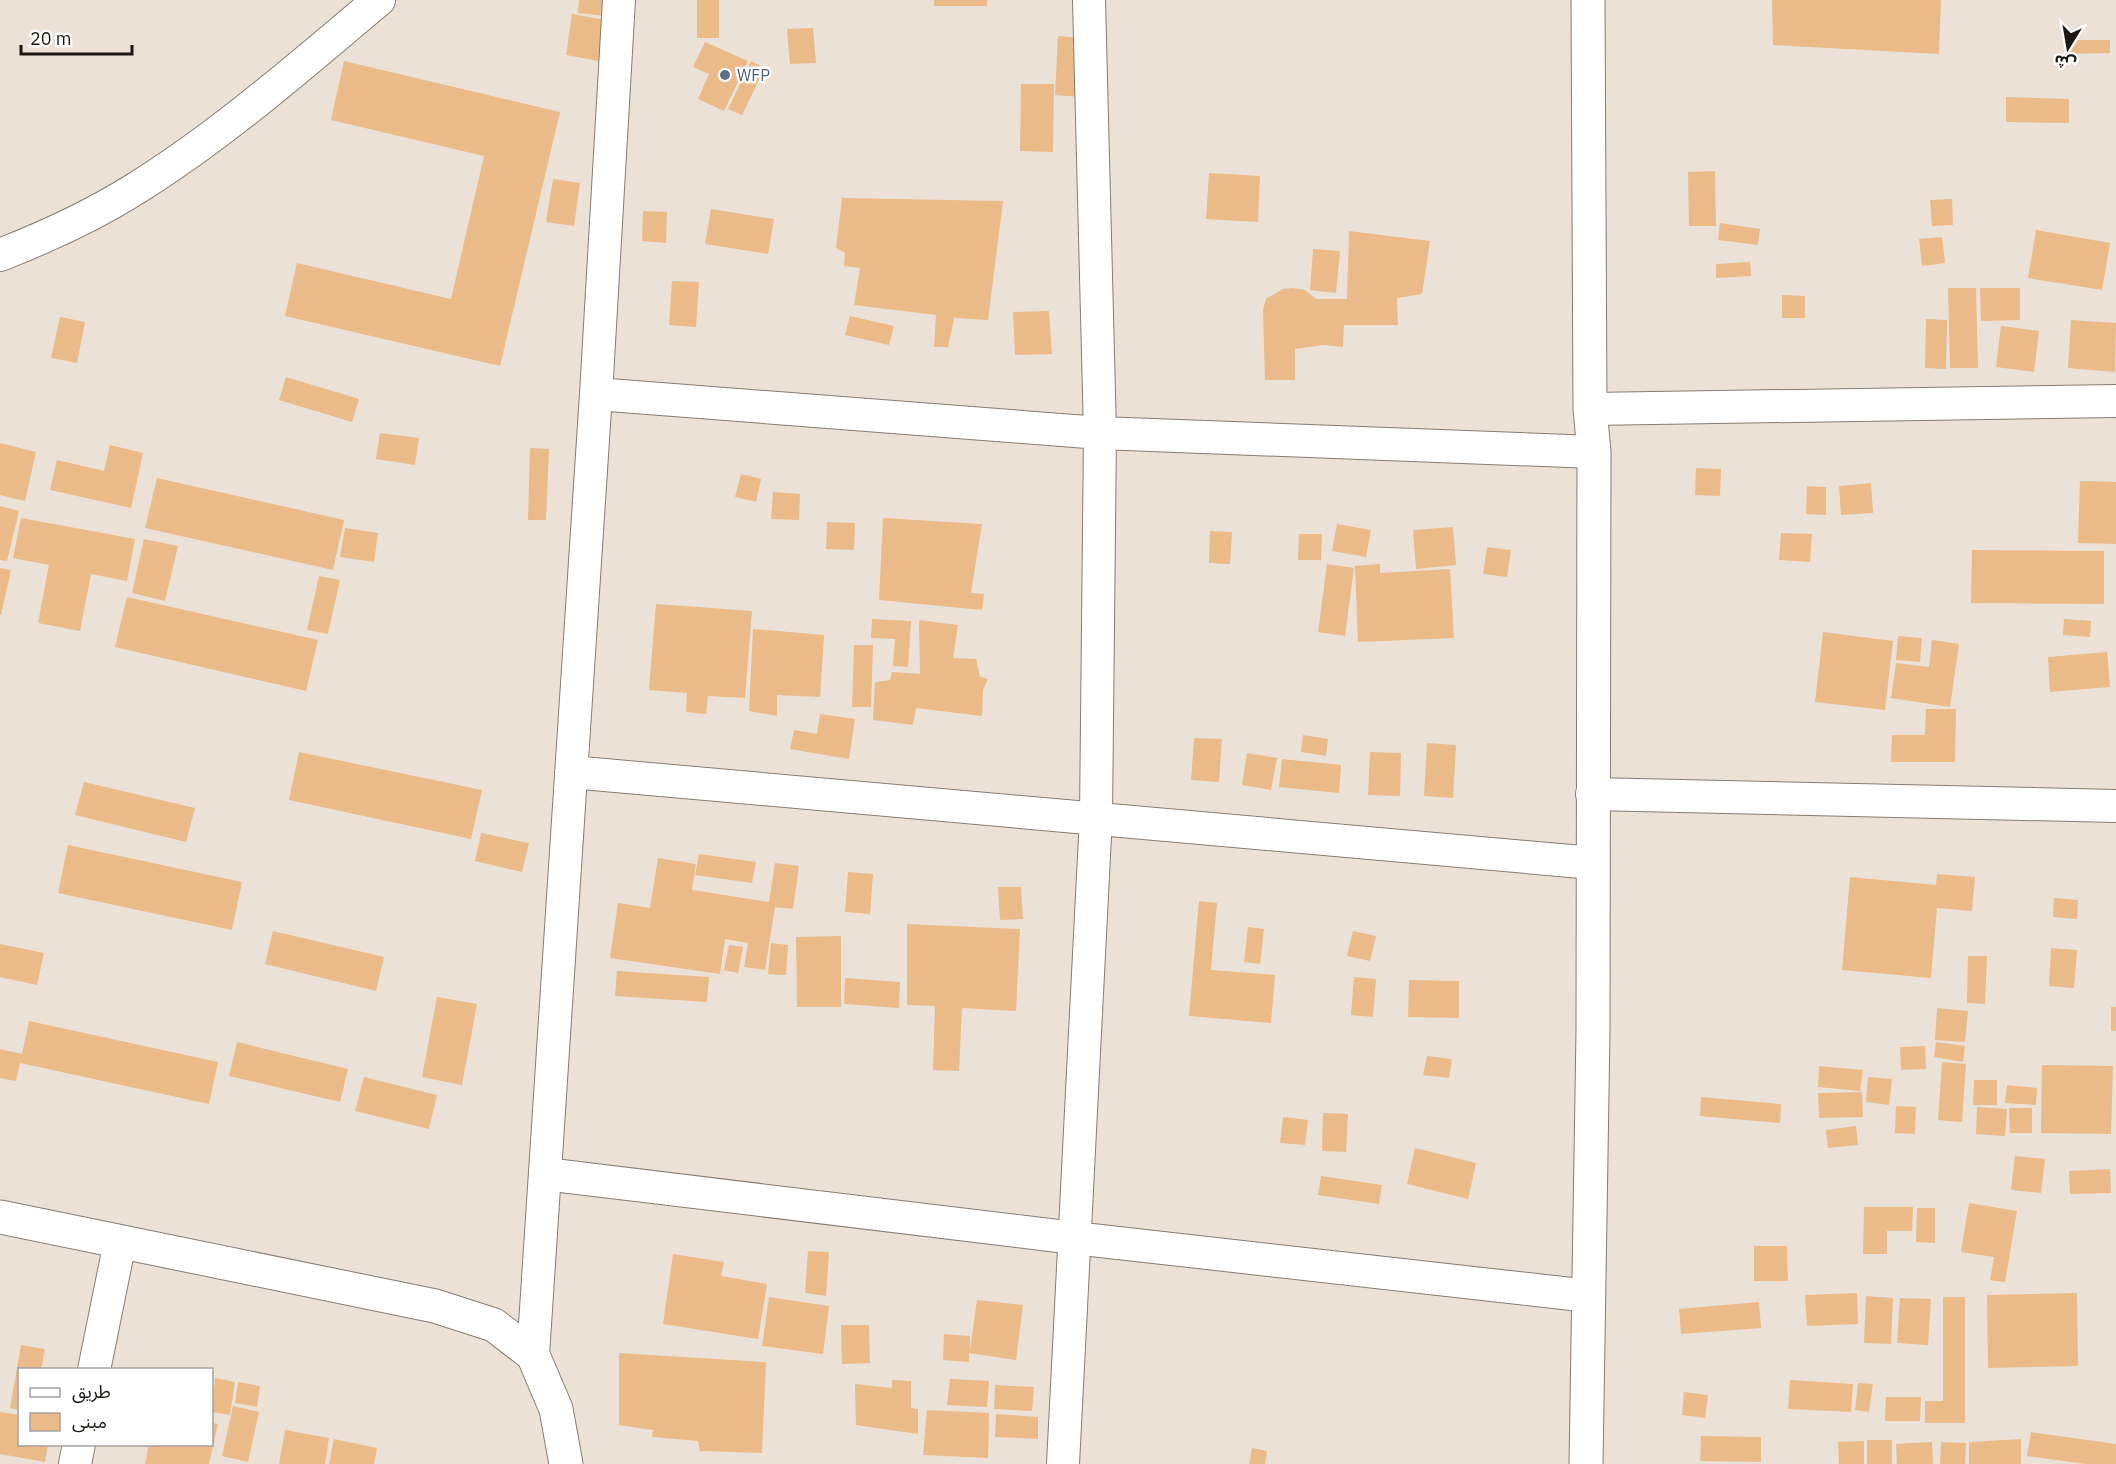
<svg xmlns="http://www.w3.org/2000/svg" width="2116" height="1464" font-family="'IBM Plex Sans','Noto Sans Arabic',sans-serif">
	<rect width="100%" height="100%" fill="#ece1d6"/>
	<!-- building -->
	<path fill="#eaba89" d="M579,0H608L607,16L578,13Z
		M697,0H719V38H697Z
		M934,0H987V6H934Z
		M1772,0H1941L1939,54L1773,45Z
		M572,14L606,20L599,61L566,55Z
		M813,28L816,63L790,64L787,29Z
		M1058,36L1085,38L1082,97L1055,95Z
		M2065,40H2110V53L2065,54Z
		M705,42L748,61L724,111L698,99L709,74L693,67Z
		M344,61L560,112L500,366L285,316L297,263L451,299L484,156L331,120Z
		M751,61L765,68L742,115L728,109Z
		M1021,84H1054L1053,152L1020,151Z
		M2006,97L2069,99V123L2006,122Z
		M1715,171L1716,226H1689L1688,172Z
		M1209,173L1260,176L1258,222L1206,219Z
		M553,179L580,183L574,226L546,222Z
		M842,198L1003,201L988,320L954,318L948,347H934L936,315L854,305L860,268L844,266L845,253L836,248Z
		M1952,199L1953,225L1932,226L1930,200Z
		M711,209L774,219L768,254L705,244Z
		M643,211L667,212L666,243L642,241Z
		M1720,223L1760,229L1758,245L1718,240Z
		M2036,230L2110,243L2102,290L2028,278Z
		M1349,231L1430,241L1422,294L1397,298L1398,325H1344L1343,347L1323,345L1295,349V380H1265L1263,310L1266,299L1283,289L1292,288L1305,290L1316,299H1347Z
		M1942,237L1945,263L1922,266L1919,239Z
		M1313,249L1340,251L1336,293L1310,290Z
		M1750,262L1751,276L1716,278V264Z
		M672,281L699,282L696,327L669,325Z
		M1948,288H1976L1978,368H1950Z
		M1980,288H2020V320L1981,321Z
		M1782,295L1805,296V318H1782Z
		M1049,311L1052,354L1015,355L1013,312Z
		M850,316L894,326L889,345L845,335Z
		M60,317L85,322L77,363L51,358Z
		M1926,319L1947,320L1946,369L1925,368Z
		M2071,320L2116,323L2115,372L2068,368Z
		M2001,326L2039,331L2034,372L1996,367Z
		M286,377L359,399L352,422L279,400Z
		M380,433L419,438L415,465L376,459Z
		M0,443L36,452L25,501L0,495Z
		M110,445L143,453L131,508L50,490L57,460L104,471Z
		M530,448L549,449L546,520H528Z
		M1696,468L1721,469L1720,496L1695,495Z
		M741,474L761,479L756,502L735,497Z
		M157,478L344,520L333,570L145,528Z
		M2080,481L2116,482V544L2078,543Z
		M1871,483L1873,513L1841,515L1839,486Z
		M1807,486L1826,487V515L1806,514Z
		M773,492L800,494L799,520L771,519Z
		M0,506L19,511L7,561L0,560Z
		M21,518L135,539L127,581L91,574L80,631L38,623L49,565L13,558Z
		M883,518L982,524L971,593L984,594L982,610L879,600Z
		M827,522L855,523L854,550L826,549Z
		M1337,524L1371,530L1366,557L1332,551Z
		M1453,527L1456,565L1416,569L1413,530Z
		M345,528L378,533L374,562L340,557Z
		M1210,531L1232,532L1230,564L1209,563Z
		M1781,533L1812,534L1810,562L1779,560Z
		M1299,534H1322L1321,560H1298Z
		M144,539L178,546L165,601L132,593Z
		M1487,547L1511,550L1507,577L1483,574Z
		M1972,550L2104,551V604L1971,603Z
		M1327,564L1354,568L1345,636L1318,632Z
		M1380,564V573L1450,569L1454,638L1358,642L1355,566Z
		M0,568L11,570L1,615H0Z
		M319,576L340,580L328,634L307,630Z
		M127,597L318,640L306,691L115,647Z
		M656,604L752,611L745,698L708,696L706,714L686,712L687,693L649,690Z
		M872,619L911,621L908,667L893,666L895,639L871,638Z
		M2064,619L2091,621L2090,637L2063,635Z
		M919,620L958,625L953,658L976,659L980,677L988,679L983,690L982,716L916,708L913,725L873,720L875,682L890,680L892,672L920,674Z
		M753,629L824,635L820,697L777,695V716L749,711Z
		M1823,632L1893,641L1885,710L1815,702Z
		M1898,636L1922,638L1920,662L1896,660Z
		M1932,640L1959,644L1950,707L1891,698L1896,663L1929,667Z
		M854,645H873L871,707H852Z
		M2107,652L2110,687L2050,692L2048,657Z
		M1926,709H1956L1955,762H1891L1892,735H1925Z
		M820,714L855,719L849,759L790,749L794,730L817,734Z
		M1303,735L1328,739L1326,756L1301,752Z
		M1194,738L1222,739L1219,782L1191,780Z
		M1427,743L1456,745L1453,798L1424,796Z
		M299,752L482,790L471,839L289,800Z
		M1370,752L1401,753L1400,796L1368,795Z
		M1247,753L1277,758L1271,790L1242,785Z
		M1282,759L1341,765L1339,793L1279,787Z
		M84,782L195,808L186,842L75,815Z
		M481,833L529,843L522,872L475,861Z
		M68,845L242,882L232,930L58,893Z
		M699,854L756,862L752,883L695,875Z
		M658,858L696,864L692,890L769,902L775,863L799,866L793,909L775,907L765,970L744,967L748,943L725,939L720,974L610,958L618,903L650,908Z
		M848,872L873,874L870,914L845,912Z
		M1937,874L1975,877L1972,911L1937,908L1931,978L1842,970L1850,877L1936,885Z
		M998,887H1021L1023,919L1000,920Z
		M2054,898L2078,900L2077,919L2053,917Z
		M1199,901L1217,903L1211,970L1275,975L1271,1023L1189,1016Z
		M907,924L1020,929L1016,1011L962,1008L959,1071L933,1070L935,1006L907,1005Z
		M1248,927L1264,929L1260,964L1244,962Z
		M273,931L384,957L376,991L265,964Z
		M1353,931L1376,936L1370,961L1347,956Z
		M841,936V1007H797L796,937Z
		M771,943L788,945L786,975L768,974Z
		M0,944L44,953L37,985L0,977Z
		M729,945L743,947L738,973L724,970Z
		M2051,948L2077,950L2074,988L2049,986Z
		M1968,956H1987L1985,1004L1967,1003Z
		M617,971L709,977L707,1002L615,996Z
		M1354,977L1376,979L1373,1017L1351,1015Z
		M845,978L900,982L899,1008L844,1004Z
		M1409,980L1459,981V1018L1408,1017Z
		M437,997L477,1004L462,1085L422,1077Z
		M2111,1007H2116V1031H2111Z
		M1937,1008L1968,1011L1965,1042L1935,1040Z
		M29,1021L218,1062L209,1104L20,1063L16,1081L0,1078V1049L22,1054Z
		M237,1042L348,1069L340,1102L229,1076Z
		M1936,1042L1965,1046L1963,1062L1934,1057Z
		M1925,1046L1926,1069L1901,1070L1900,1047Z
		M1427,1056L1452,1059L1449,1078L1423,1075Z
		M1942,1062L1966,1064L1962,1122L1938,1120Z
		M2042,1065L2113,1066L2111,1134L2041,1133Z
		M1819,1066L1863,1070L1860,1091L1818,1087Z
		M364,1077L437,1095L429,1129L355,1111Z
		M1868,1077L1892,1079L1889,1105L1866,1102Z
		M1974,1080H1997V1105H1973Z
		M2007,1085L2037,1088L2036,1105L2005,1103Z
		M1862,1092L1863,1117L1819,1118L1818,1093Z
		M1701,1097L1781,1104L1780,1123L1700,1116Z
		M1896,1106L1916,1107L1915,1134L1895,1133Z
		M1977,1107L2007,1109L2005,1136L1976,1134Z
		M2009,1108H2032V1133H2010Z
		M1323,1113L1348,1114L1346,1152L1322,1151Z
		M1283,1117L1308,1120L1305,1145L1280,1143Z
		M1856,1126L1858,1145L1828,1148L1826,1130Z
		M1415,1148L1476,1163L1468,1199L1407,1184Z
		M2015,1156L2045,1159L2041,1193L2011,1190Z
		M2110,1169L2111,1193L2070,1194L2069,1171Z
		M1321,1176L1382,1185L1379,1204L1318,1195Z
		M1969,1203L2017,1211L2005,1282L1990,1280L1994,1257L1961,1252Z
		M1864,1207H1913L1912,1231H1887V1254H1863Z
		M1917,1208H1935V1243L1916,1242Z
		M1754,1246H1787L1788,1281H1754Z
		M808,1251L829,1252L826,1296L805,1293Z
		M673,1254L724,1262L721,1276L767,1284L758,1339L663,1324Z
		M1857,1293L1858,1324L1807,1326L1805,1295Z
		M2077,1293L2078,1366L1988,1368L1987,1295Z
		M1866,1296L1893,1298L1891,1344L1864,1343Z
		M769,1297L829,1306L823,1354L762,1346Z
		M1943,1297H1965V1423H1925V1401H1943Z
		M1900,1298L1931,1299L1928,1345L1897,1343Z
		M977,1300L1023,1305L1016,1360L969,1353V1362L943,1360L944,1334L970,1336V1350Z
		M1759,1302L1761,1328L1681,1334L1679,1309Z
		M841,1325H869L870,1363L842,1364Z
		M21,1345L45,1349L41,1370H20V1410L10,1408Z
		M619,1353L766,1362L762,1453L700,1451L698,1441L652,1437L653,1430L619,1425Z
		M215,1378L235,1382L230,1415L212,1412Z
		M950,1379L989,1381L987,1407L947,1405Z
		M892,1380L911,1381V1408L918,1409V1434L856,1425L855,1384L892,1388Z
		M1790,1380L1853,1384L1851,1412L1788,1409Z
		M238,1382L260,1386L257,1407L235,1403Z
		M1858,1383L1873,1384L1869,1412L1855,1410Z
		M995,1385L1034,1387L1032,1411L994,1409Z
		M1684,1392L1708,1395L1705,1418L1682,1415Z
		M1886,1397H1921L1920,1421H1885Z
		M233,1406L259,1412L248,1462L222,1456Z
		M927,1410L989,1413L988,1458L923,1455Z
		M0,1412L20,1415V1444H48L45,1462L0,1454Z
		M996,1414L1038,1417V1439L995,1437Z
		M212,1423L218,1424L209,1464H145L149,1444H212Z
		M285,1430L329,1438L325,1464H279Z
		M2031,1432L2116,1444V1464H2086L2027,1456Z
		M1701,1436L1761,1437V1462L1700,1461Z
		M334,1439L377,1448L374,1464H329Z
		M2021,1439V1464H1969V1442Z
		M1867,1440H1892V1464H1867Z
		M1864,1441V1464H1839L1838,1442Z
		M1932,1442L1933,1464H1897L1896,1444Z
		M1941,1442L1966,1443L1965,1464H1940Z
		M1252,1448L1267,1451L1265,1464H1249Z"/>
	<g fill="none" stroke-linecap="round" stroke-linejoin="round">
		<defs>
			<path id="minor" d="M0,255C46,237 92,216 135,189C222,135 300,66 379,0
				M596,394L1100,433L1594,452
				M1590,409L2116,401
				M571,772L1593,863
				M1592,794L2116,806
				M545,1174L1074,1238L1589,1296
				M533,1355L596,394L619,0
				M94,1370L120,1242
				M75,1464L79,1444
				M1063,1464L1096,817L1100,433L1089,0"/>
			<path id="secondary" d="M0,1217L435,1306L494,1325L533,1355L556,1409L566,1464
				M1586,1464L1593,1031L1594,452L1590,409L1588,0"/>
		</defs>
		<!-- minor casing -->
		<use href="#minor" stroke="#867c73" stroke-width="34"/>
		<!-- secondary casing -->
		<use href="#secondary" stroke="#867c73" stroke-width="35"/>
		<!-- minor -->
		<use href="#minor" stroke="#fff" stroke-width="32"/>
		<!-- secondary -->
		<use href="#secondary" stroke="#fff" stroke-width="33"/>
	</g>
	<!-- markers -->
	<circle fill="#5c6f8a" stroke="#fff" stroke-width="2" cx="725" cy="75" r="6"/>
	<g text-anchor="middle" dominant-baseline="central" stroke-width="5" stroke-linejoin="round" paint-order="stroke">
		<!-- service labels -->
		<g font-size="16" fill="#4e5e75" stroke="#fff" text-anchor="start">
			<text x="737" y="75">WFP</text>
		</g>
	</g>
	<!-- legend -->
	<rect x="18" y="1368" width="195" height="78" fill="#ffffff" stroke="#a4a2a1" stroke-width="1.5"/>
	<rect x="30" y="1388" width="30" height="9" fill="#ffffff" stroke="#a4a2a1" stroke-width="1.5"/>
	<text x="72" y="1398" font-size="18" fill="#1b1713">طريق</text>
	<rect x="30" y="1413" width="30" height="18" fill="#eaba89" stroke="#a4a2a1" stroke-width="1.5"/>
	<text x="72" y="1428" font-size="18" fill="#1b1713">مبنى</text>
	<!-- north arrow -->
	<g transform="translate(2068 48) rotate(191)" stroke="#ffffff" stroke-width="4.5" paint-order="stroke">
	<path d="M0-4.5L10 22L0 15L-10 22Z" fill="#1b1713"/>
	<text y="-9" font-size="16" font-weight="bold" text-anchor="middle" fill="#1b1713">ش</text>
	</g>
	<!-- scale -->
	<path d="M21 45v9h111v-9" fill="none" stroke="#1b1713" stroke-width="3"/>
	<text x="30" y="45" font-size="18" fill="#1b1713" stroke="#ffffff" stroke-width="4.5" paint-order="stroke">20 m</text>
</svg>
